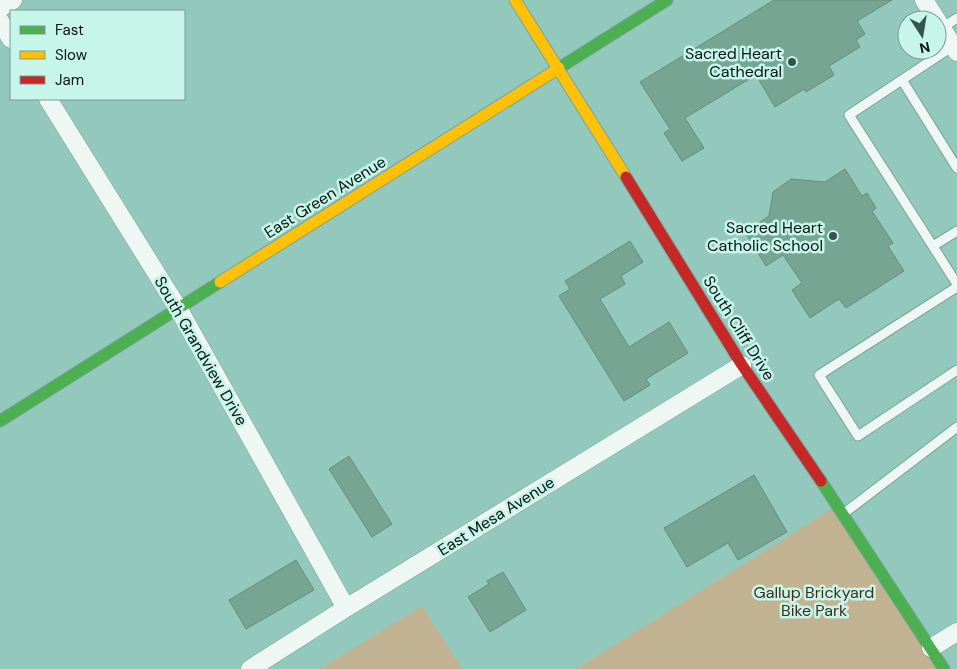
<svg xmlns="http://www.w3.org/2000/svg" width="957" height="669" font-family="'DM Sans',sans-serif">
	<rect width="100%" height="100%" fill="#93c8bc"/>
	<!-- green -->
	<path fill="#c1b391" d="M835,507L937,669H576Z
		M422,606L462,669H320Z"/>
	<!-- building -->
	<path fill="#76a594" stroke="#668d80" d="M774,0H892L857,21L865,34L856,40L860,47L829,66L834,75L806,92L804,89L775,107L756,75L685,118L704,148L682,161L664,133L670,129L640,82Z
		M845,169L862,196L867,193L876,208L872,211L893,243L888,246L904,271L846,308L839,299L810,318L792,290L802,283L783,255L766,266L745,232L769,216L773,192L791,179L825,182Z
		M630,241L643,262L621,276L625,284L600,299L629,347L669,322L688,353L646,379L650,385L624,401L559,296L570,289L565,281Z
		M349,456L392,524L372,537L329,469Z
		M754,475L787,532L738,560L728,543L687,567L664,528Z
		M296,560L314,590L246,629L229,600Z
		M503,572L526,610L490,632L468,597L489,584L487,581Z"/>
	<g fill="none" stroke-linecap="round" stroke-linejoin="round">
		<defs>
			<path id="lane" d="M942,28L957,18
				M953,46L849,115L957,284
				M902,80L957,168
				M933,246L957,231
				M957,287L819,375L858,436L957,370
				M843,514L957,427"/>
			<path id="street" d="M924,0L957,52
				M0,8L13,0
				M0,21L11,39
				M48,99L178,308L346,608
				M931,648L957,632
				M250,669L346,608L742,365"/>
			<path id="fast" d="M559,68L667,0
				M0,421L220,282
				M821,481L944,669"/>
			<path id="slow" d="M515,0L626,177
				M220,282L559,68"/>
			<path id="jam" d="M626,177L742,365L821,481"/>
		</defs>
		<!-- lane casing -->
		<use href="#lane" stroke="#78a399" stroke-width="11"/>
		<!-- street casing -->
		<use href="#street" stroke="#78a399" stroke-width="19"/>
		<!-- fast casing -->
		<use href="#fast" stroke="#78a399" stroke-width="13"/>
		<!-- slow casing -->
		<use href="#slow" stroke="#78a399" stroke-width="13"/>
		<!-- jam casing -->
		<use href="#jam" stroke="#78a399" stroke-width="13"/>
		<!-- lane -->
		<use href="#lane" stroke="#eff7f5" stroke-width="9"/>
		<!-- street -->
		<use href="#street" stroke="#eff7f5" stroke-width="18"/>
		<!-- fast -->
		<use href="#fast" stroke="#4caf50" stroke-width="11"/>
		<!-- slow -->
		<use href="#slow" stroke="#ffc107" stroke-width="11"/>
		<!-- jam -->
		<use href="#jam" stroke="#c62828" stroke-width="11"/>
	</g>
	<!-- markers -->
	<g fill="#35544d" stroke="#c8f5e9" stroke-width="2">
		<circle cx="792" cy="62" r="5"/>
		<circle cx="833" cy="236" r="5"/>
	</g>
	<g text-anchor="middle" dominant-baseline="central" stroke-width="5" stroke-linejoin="round" paint-order="stroke">
		<!-- poi labels -->
		<g font-size="16" fill="#021511" stroke="#c8f5e9" text-anchor="end">
			<text x="782" y="53">Sacred Heart<tspan x="782" dy="18">Cathedral</tspan></text>
			<text x="823" y="227">Sacred Heart<tspan x="823" dy="18">Catholic School</tspan></text>
		</g>
		<!-- street labels -->
		<g font-size="16" fill="#021511" stroke="#c8f5e9">
			<text transform="translate(325 197) rotate(-32)">East Green Avenue</text>
			<text transform="translate(739 328) rotate(58)">South Cliff Drive</text>
			<text transform="translate(201 351) rotate(60)">South Grandview Drive</text>
			<text transform="translate(496 516) rotate(-32)">East Mesa Avenue</text>
		</g>
		<!-- park labels -->
		<g font-size="16" fill="#402c1c" stroke="#c8f5e9">
			<text x="814" y="592">Gallup Brickyard<tspan x="814" dy="18">Bike Park</tspan></text>
		</g>
	</g>
	<!-- legend -->
	<rect x="10" y="10" width="175" height="90" fill="#c8f5e9" stroke="#799b93"/>
	<rect x="20" y="26" width="25" height="8" fill="#4caf50" stroke="#799b93"/>
	<text x="55" y="35" font-size="15" fill="#021511">Fast</text>
	<rect x="20" y="51" width="25" height="8" fill="#ffc107" stroke="#799b93"/>
	<text x="55" y="60" font-size="15" fill="#021511">Slow</text>
	<rect x="20" y="76" width="25" height="8" fill="#c62828" stroke="#799b93"/>
	<text x="55" y="85" font-size="15" fill="#021511">Jam</text>
	<!-- north arrow -->
	<g transform="translate(922 35) rotate(168)"><circle r="24" fill="#c8f5e9" stroke="#799b93"/>
	<path d="M0-4L9 19L0 12L-9 19Z" fill="#35544d"/>
	<text y="-8" font-size="14" font-weight="bold" text-anchor="middle" fill="#021511">N</text>
	</g>
</svg>
